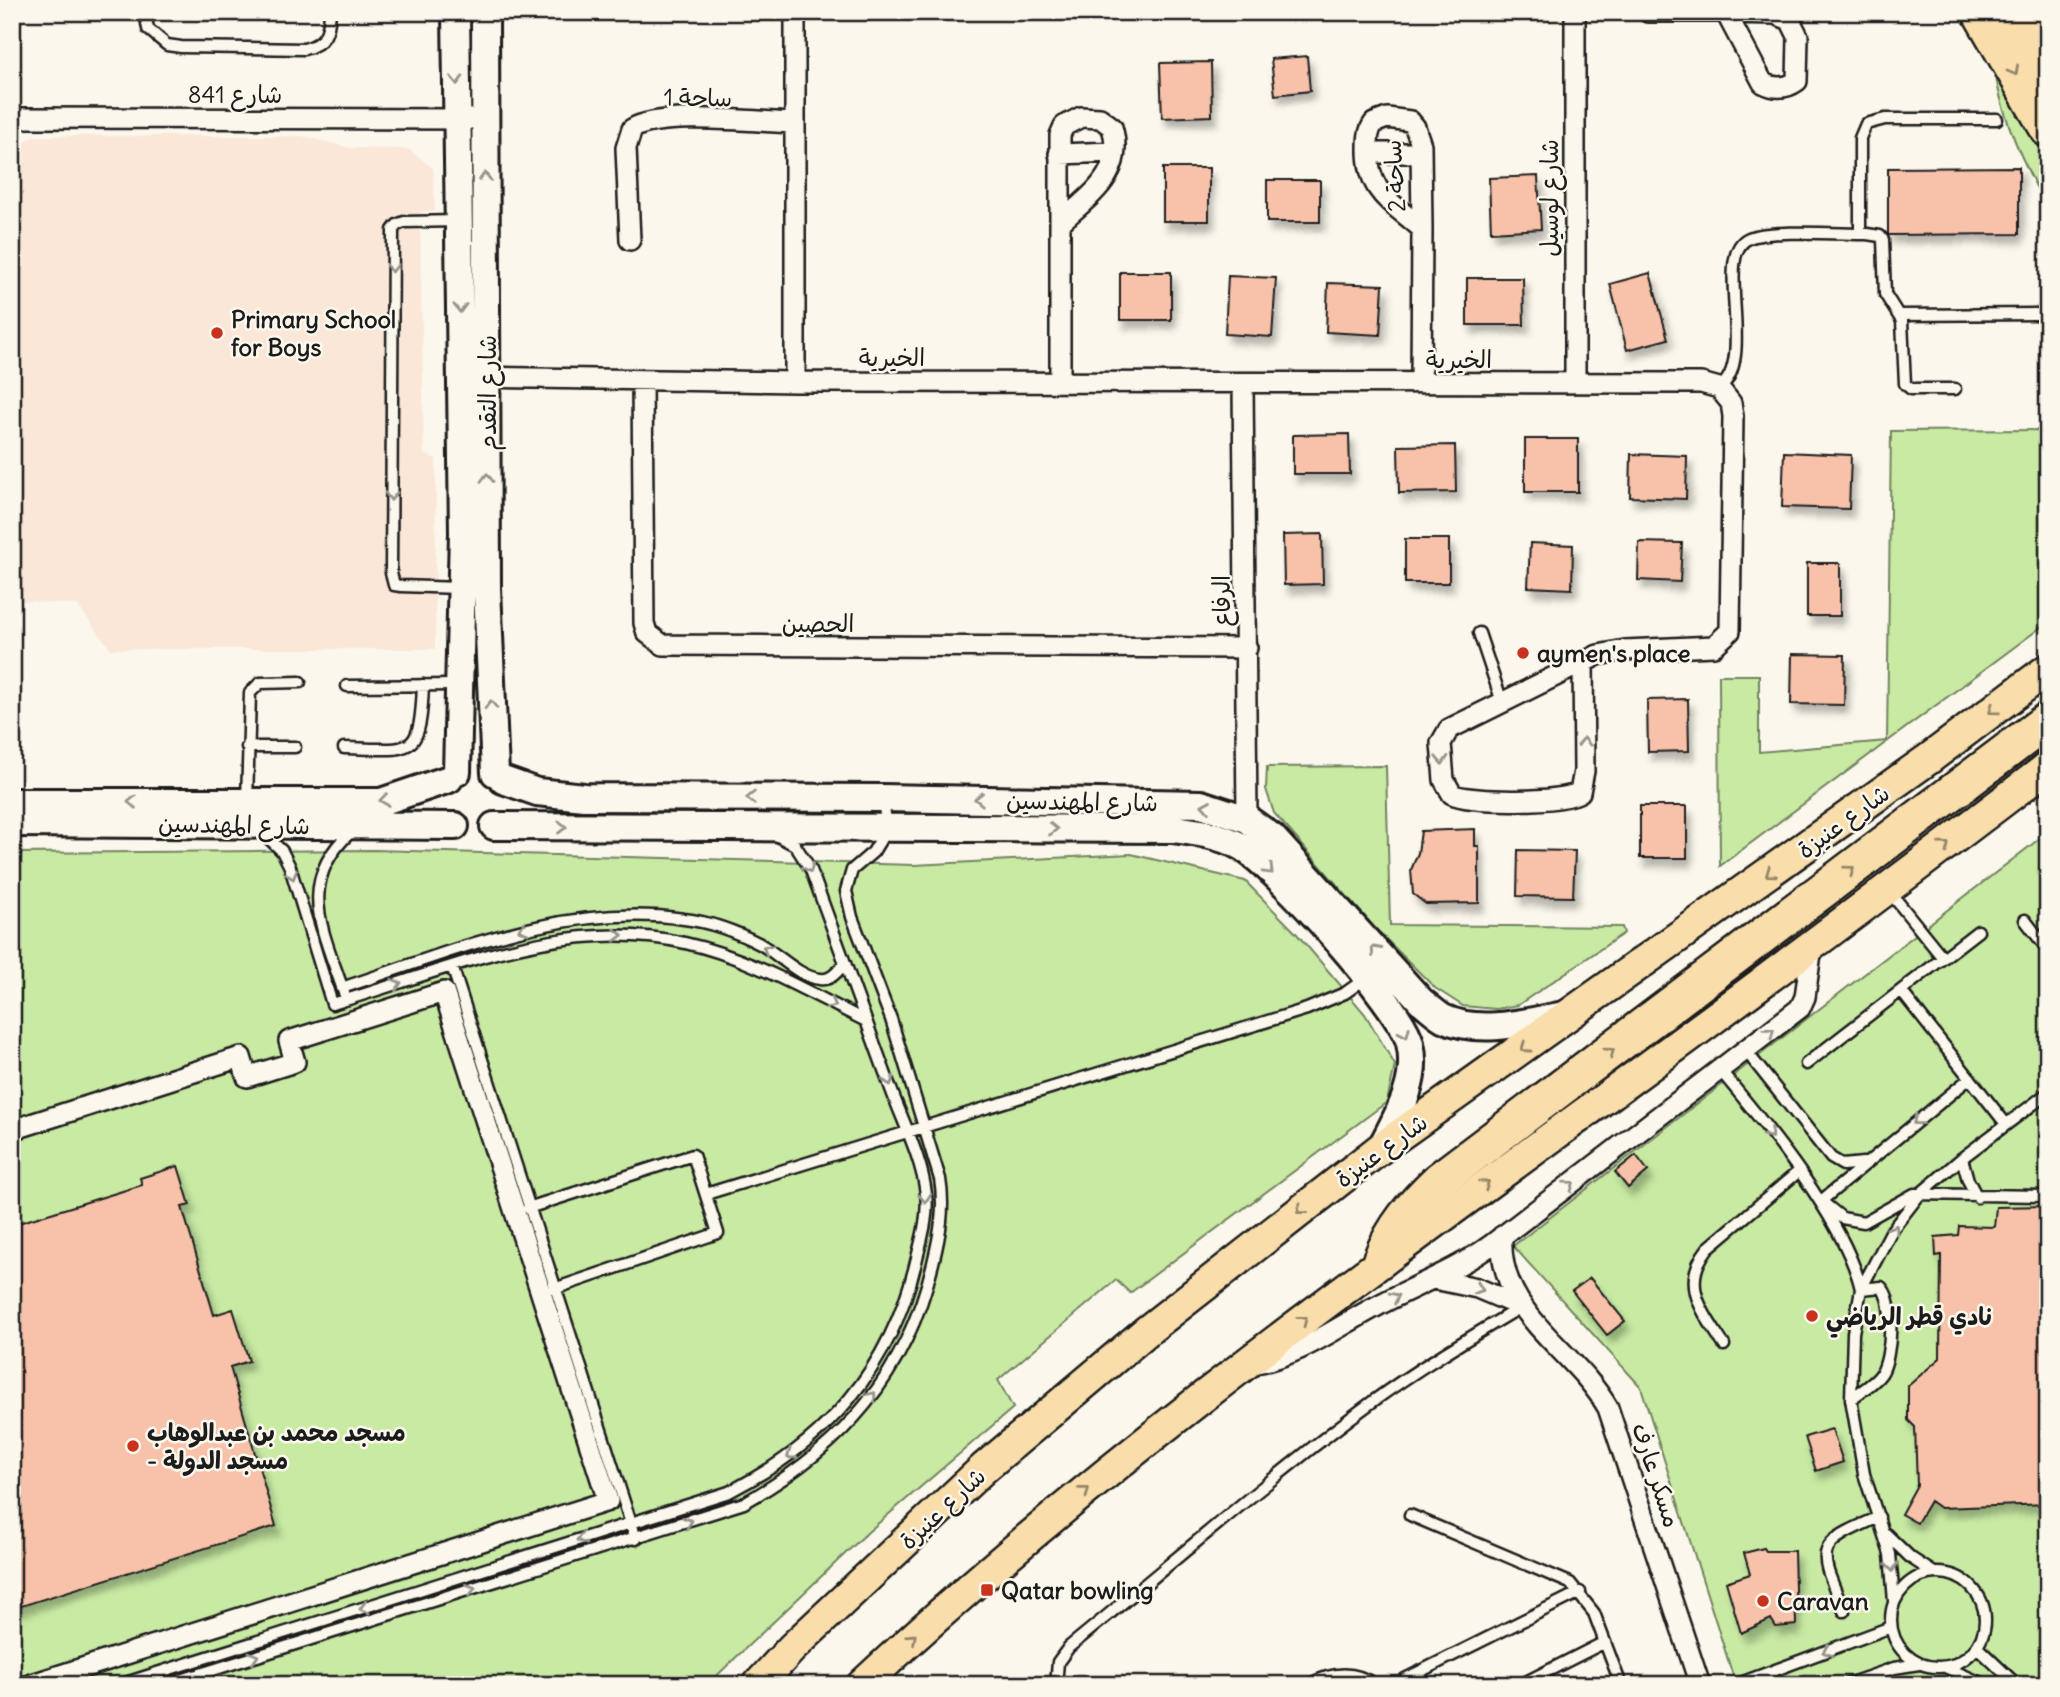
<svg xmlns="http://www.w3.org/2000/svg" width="2060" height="1697" font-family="Delius,'Playpen Sans Arabic',sans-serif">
	<defs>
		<filter id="shadow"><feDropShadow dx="4.5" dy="8" stdDeviation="3.5" flood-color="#0004"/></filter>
	</defs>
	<rect width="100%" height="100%" fill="#fbf7ec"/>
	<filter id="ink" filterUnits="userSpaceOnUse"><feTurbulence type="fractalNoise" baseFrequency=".0143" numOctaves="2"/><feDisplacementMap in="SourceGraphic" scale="14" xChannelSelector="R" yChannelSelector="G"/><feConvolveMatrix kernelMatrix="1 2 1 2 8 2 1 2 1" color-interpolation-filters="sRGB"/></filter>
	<g filter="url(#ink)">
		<!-- built -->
		<path fill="#fae7d8" d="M34,136H302L351,148L408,149L433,168L435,211L420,212L424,454L436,459L435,649H111L77,605L12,600V151Z"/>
		<!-- green -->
		<path fill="#c8eaa3" stroke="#728360" stroke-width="2" d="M1995,73L2048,159V209C2024,165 2004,123 1995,73Z
			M2048,430V622L1720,866L1719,675H1759V752L1887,741L1891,431Z
			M1386,766L1390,925L1622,927L1624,933L1518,1005L1496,1009L1463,1006L1435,988L1374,927L1274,813L1266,789L1267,767Z
			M2048,832V1685H1736L1641,1387L1513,1246Z
			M375,850L914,865L1131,854L1245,881L1296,933L1365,1014L1395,1065L1387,1102L1130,1293L1116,1280L998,1380L1013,1408L868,1532L707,1685H12V853Z"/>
		<!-- building -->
		<path fill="#f7c2a9" stroke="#1c1c1c" stroke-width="2" filter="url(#shadow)" d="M1307,56L1310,91L1275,95L1271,59Z
			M1211,62L1212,116L1162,118L1160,63Z
			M2019,167V234L1888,235V168Z
			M1163,168H1209V221H1163Z
			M1538,176L1541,229L1491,232L1489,178Z
			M1267,180H1320V222H1267Z
			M1120,272H1171V320H1120Z
			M1650,273L1668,339L1627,350L1610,284Z
			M1228,276L1276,278L1272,337L1225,334Z
			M1467,278H1523L1524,325H1467Z
			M1328,283L1383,285L1380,335L1326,332Z
			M1349,434L1350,474H1293V435Z
			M1525,439H1578V492H1525Z
			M1455,445L1456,492L1399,493L1398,446Z
			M1784,452L1851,455L1849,509L1782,507Z
			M1631,454L1687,456L1686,499L1630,497Z
			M1322,534L1323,584L1284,585L1283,535Z
			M1405,539H1449V583H1405Z
			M1639,542L1682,543L1680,582L1638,580Z
			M1530,543L1573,545L1572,589L1528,587Z
			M1807,563H1840V616H1807Z
			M1792,654L1845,655L1844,705L1791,704Z
			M1688,699L1689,751L1648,752L1647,700Z
			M1640,806H1687V858H1640Z
			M1475,829V846H1479V903L1426,904L1413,894L1411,870L1418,853L1421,831Z
			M1518,850L1575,851L1573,897L1517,896Z
			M1636,1155L1648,1171L1628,1188L1615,1172Z
			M178,1166L190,1205L182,1207L214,1315L233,1309L249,1361L230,1367L276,1526L12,1609V1225L142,1185L140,1178Z
			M2048,1206V1504L1940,1508L1930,1501L1917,1523L1901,1514L1917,1485L1915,1427L1908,1420V1386L1940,1358L1941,1255L1936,1256L1935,1237L1958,1235L1959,1226L1994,1227L1996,1207Z
			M1590,1278L1625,1321L1607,1335L1572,1291Z
			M1832,1429L1843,1462L1816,1471L1805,1437Z
			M1764,1548L1766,1551H1794L1796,1625L1776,1627L1771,1619L1741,1633L1726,1582L1750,1574L1744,1553Z"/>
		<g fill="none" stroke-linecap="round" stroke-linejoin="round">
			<defs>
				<path id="lane" d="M145,12L148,29L167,45L181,47L304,49C325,44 329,33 330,12
					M459,221L404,222L397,225L393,230L391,573L394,585L401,586L459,588
					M1860,234V138L1866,124L1885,119H1997
					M1899,315L2041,314
					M1719,388C1758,361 1712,253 1749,238C1772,229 1839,234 1867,234L1880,236L1883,240L1885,294L1902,321L1905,384L1911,389H1955
					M1479,633L1502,702
					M347,686L457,685
					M247,747H295
					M344,748C412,749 420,760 423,685
					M247,802L250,693L260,683L300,682
					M260,830L282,851L290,867L332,1004C446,971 564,915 685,943C749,957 807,992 866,1021
					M1889,891L1943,958
					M2025,920L2048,950
					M452,966L636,1539
					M342,988C453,951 565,902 684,919C710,922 737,932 760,944C778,954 799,977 820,979C831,981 838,971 845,963
					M1901,991L2006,1124
					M344,993C324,932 294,882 352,831
					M1746,1051L1831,1158L1843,1165L1863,1163
					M1806,1064L1978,931
					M1720,1070C1766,1125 1845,1220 1861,1289
					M1970,1078L1821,1201L1842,1218L1864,1222L1914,1194L2048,1196
					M1962,1158L1968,1180L1977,1197
					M706,1194L1307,1009L1345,993L1366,978
					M528,1208L693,1155L718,1233L554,1289
					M1724,1345C1703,1312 1679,1284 1708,1248L1798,1172
					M1851,1399C1861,1391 1874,1384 1881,1374C1892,1358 1895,1300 1881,1287L1861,1289
					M1410,1515L1570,1583L1594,1613L1621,1685
					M1886,1534L1911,1558L1934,1573
					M1891 1620a47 47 0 1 1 94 0a47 47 0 1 1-94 0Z
					M1894,1601L1890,1554L1864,1474L1851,1399L1853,1333L1861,1289L1892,1230L1920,1194L1962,1158L2048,1093
					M1844,1611C1817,1547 1813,1546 1879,1517
					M1977,1647L2017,1685
					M1945,1667L1986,1685
					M1405,1679L1580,1592
					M119,1685L729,1492C827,1442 890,1370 916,1262C921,1241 929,1217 926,1194C922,1159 903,1122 891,1089C865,1016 838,943 811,870L795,845L778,836
					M165,1685L744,1503C843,1447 906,1376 933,1263C940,1235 945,1208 940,1179L891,1019L852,917L846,891L852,870L873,852L887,829L883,800
					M1056,1685L1058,1662L1069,1647C1170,1565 1268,1479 1372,1402C1420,1367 1471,1337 1521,1307
					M1308,1685C1330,1673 1353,1669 1375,1685
					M1520,1685L1605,1642
					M1735,1685L1891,1627
					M1845,1685L1894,1668L1919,1664"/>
				<path id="street" d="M795,12V382
					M1575,12V383
					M1648,12H1726
					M1726,13L1775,14L1790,20L1798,36L1797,81C1786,89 1775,89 1763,83Z
					M1081,117L1100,118L1112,127C1126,174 1090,195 1060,223V135L1064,126Z
					M12,118L485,119
					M1387,118L1410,121L1415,127L1421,145L1422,229C1391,201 1368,194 1368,149C1368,139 1368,131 1374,123Z
					M1368,153H1421
					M1059,154L1114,152
					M630,240L626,148L632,129C659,111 758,122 794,123
					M472,377L795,382L1701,383L1719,388L1731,403L1733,416L1730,631L1714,646L1625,650L1598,655L1449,729L1441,743L1444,780L1452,794C1471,803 1563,803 1580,792L1584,771L1583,662
					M642,380L644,623L647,633L663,645L1247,648
					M1060,382V223
					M1243,383L1247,819
					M1421,383L1422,229
					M12,1130L241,1057L247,1077L295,1062L289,1041L444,992L608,1501L29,1685
					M1502,1236C1497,1314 1573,1347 1608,1408L1700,1685
					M1434,1279L1477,1288L1522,1307
					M1251,1364C1299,1357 1335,1328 1377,1306C1416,1285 1455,1271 1491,1245L1800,1008L1805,997L1812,946"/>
				<path id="secondary" d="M456,12L463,532L457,772
					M485,12L487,588L495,773
					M503,780L537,792L584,797L882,798L1201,804L1247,819L1272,837L1421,1001C1428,1006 1435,1013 1443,1018C1480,1036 1531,1021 1569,1014
					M12,802H381L449,779
					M12,823L455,826
					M494,826L1173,829C1197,832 1219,835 1240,846C1275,865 1401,1006 1410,1043C1419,1081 1398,1115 1381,1148"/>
				<path id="primary" d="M758,1685L792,1648L984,1468L1148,1330L1381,1148L1930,758L2048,669
					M862,1685C1097,1465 1360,1277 1619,1088C1763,983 1906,875 2048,767"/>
				<path id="highway" d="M1980,12L2048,129
					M2016,12L2048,67
					M1381,1259C1394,1226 1413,1205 1439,1180L2048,720"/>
			</defs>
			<!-- lane casing -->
			<use href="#lane" stroke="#1c1c1c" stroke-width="15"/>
			<!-- street casing -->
			<use href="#street" stroke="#1c1c1c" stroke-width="24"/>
			<!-- secondary casing -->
			<use href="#secondary" stroke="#1c1c1c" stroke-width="32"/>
			<!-- primary casing -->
			<use href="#primary" stroke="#1c1c1c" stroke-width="35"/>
			<!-- highway casing -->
			<use href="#highway" stroke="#1c1c1c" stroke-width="40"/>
			<!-- lane -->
			<use href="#lane" stroke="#fbf7ec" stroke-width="10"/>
			<!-- street -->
			<use href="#street" stroke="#fbf7ec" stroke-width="19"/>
			<!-- secondary -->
			<use href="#secondary" stroke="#fbf7ec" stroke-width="26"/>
			<!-- primary -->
			<use href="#primary" stroke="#f9deab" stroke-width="30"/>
			<!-- highway -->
			<use href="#highway" stroke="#f9deab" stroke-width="35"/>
		</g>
		<!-- one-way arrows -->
		<defs><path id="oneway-chevron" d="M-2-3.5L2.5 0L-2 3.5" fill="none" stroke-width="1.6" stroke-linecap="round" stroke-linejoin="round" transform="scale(1.75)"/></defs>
		<g stroke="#96876b">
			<use href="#oneway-chevron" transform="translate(2014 71) rotate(60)"/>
			<use href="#oneway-chevron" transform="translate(1993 710) rotate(143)"/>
			<use href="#oneway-chevron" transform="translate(1945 846) rotate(-37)"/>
			<use href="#oneway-chevron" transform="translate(1850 870) rotate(-37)"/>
			<use href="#oneway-chevron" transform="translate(1770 873) rotate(144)"/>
			<use href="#oneway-chevron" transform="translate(1525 1048) rotate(145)"/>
			<use href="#oneway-chevron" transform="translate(1610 1052) rotate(-37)"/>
			<use href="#oneway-chevron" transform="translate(1485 1184) rotate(-36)"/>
			<use href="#oneway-chevron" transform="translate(1301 1210) rotate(142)"/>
			<use href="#oneway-chevron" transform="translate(1303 1320) rotate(-38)"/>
			<use href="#oneway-chevron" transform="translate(1085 1491) rotate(-38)"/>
			<use href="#oneway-chevron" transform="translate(912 1638) rotate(-43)"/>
		</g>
		<g stroke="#97948e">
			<use href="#oneway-chevron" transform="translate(457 80) rotate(89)"/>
			<use href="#oneway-chevron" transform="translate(485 177) rotate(-90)"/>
			<use href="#oneway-chevron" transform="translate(392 268) rotate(90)"/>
			<use href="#oneway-chevron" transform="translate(460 308) rotate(89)"/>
			<use href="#oneway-chevron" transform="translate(487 478) rotate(-90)"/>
			<use href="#oneway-chevron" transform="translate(391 496) rotate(90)"/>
			<use href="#oneway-chevron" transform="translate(491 705) rotate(-92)"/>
			<use href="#oneway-chevron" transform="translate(1584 742) rotate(-91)"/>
			<use href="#oneway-chevron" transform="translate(1442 760) rotate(87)"/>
			<use href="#oneway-chevron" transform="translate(751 798) rotate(-180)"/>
			<use href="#oneway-chevron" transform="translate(979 799) rotate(-179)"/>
			<use href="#oneway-chevron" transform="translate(384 800) rotate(172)"/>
			<use href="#oneway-chevron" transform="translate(132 802) rotate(-180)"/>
			<use href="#oneway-chevron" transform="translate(1206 806) rotate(-170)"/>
			<use href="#oneway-chevron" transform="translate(562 827)"/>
			<use href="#oneway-chevron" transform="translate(1053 829)"/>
			<use href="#oneway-chevron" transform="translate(809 868) rotate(65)"/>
			<use href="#oneway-chevron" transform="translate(1269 870) rotate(45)"/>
			<use href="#oneway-chevron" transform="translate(292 875) rotate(72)"/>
			<use href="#oneway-chevron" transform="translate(523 929) rotate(165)"/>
			<use href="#oneway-chevron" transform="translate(618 935) rotate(1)"/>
			<use href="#oneway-chevron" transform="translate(767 949) rotate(-149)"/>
			<use href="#oneway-chevron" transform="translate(1375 950) rotate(-132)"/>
			<use href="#oneway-chevron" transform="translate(397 984) rotate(-18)"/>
			<use href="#oneway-chevron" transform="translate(832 1004) rotate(28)"/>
			<use href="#oneway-chevron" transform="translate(1770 1032) rotate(-38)"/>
			<use href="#oneway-chevron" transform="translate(1405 1033) rotate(66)"/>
			<use href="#oneway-chevron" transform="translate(889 1081) rotate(70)"/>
			<use href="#oneway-chevron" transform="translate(1917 1121) rotate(142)"/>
			<use href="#oneway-chevron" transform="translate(1769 1134) rotate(53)"/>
			<use href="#oneway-chevron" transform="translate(1570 1185) rotate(-37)"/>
			<use href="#oneway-chevron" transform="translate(925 1198) rotate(86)"/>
			<use href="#oneway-chevron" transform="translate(1894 1229) rotate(-57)"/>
			<use href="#oneway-chevron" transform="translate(1479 1289) rotate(19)"/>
			<use href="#oneway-chevron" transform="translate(1395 1297) rotate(-26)"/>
			<use href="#oneway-chevron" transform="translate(872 1396) rotate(-52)"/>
			<use href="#oneway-chevron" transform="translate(791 1455) rotate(144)"/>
			<use href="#oneway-chevron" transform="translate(688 1522) rotate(-19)"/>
			<use href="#oneway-chevron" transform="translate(581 1539) rotate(164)"/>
			<use href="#oneway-chevron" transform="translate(1892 1567) rotate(83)"/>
			<use href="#oneway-chevron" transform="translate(471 1589) rotate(-17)"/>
			<use href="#oneway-chevron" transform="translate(364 1608) rotate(164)"/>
			<use href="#oneway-chevron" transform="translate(1827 1651) rotate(160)"/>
			<use href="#oneway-chevron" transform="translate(254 1657) rotate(-17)"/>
		</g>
	</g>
	<!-- markers -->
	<g fill="#c8321e" stroke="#fbf7ec" stroke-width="2.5">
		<circle cx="217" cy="333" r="7"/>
		<circle cx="1523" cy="653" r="7"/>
		<circle cx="1812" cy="1316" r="7"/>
		<circle cx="133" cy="1446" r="7"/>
		<rect x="980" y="1583" width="14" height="14" rx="3.5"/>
		<circle cx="1763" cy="1601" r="7"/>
	</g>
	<g text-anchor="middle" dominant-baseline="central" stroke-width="5" stroke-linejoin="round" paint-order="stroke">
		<!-- street labels -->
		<g font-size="24" fill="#1c1c1c" stroke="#fbf7ec">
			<text x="235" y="94">شارع 841</text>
			<text transform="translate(698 97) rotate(1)">ساحة 1</text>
			<text transform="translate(1394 176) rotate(-94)">ساحة 2</text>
			<text transform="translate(1549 198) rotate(-90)">شارع لوسيل</text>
			<text x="892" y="357">الخيرية</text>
			<text x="1459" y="359">الخيرية</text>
			<text transform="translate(487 393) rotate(-90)">شارع التقدم</text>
			<text transform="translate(1221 601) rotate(-91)">الرفاع</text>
			<text x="818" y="623">الحصين</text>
			<text transform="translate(1082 801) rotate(1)">شارع المهندسين</text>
			<text transform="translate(1843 821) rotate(-36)">شارع عنيزة</text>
			<text transform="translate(234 824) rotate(1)">شارع المهندسين</text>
			<text transform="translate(1381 1150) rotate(-36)">شارع عنيزة</text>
			<text transform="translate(1657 1475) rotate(72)">مسكر عارف</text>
			<text transform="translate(942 1508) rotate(-43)">شارع عنيزة</text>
		</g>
		<!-- poi labels -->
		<g font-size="24" font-weight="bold" fill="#1c1c1c" stroke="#fbf7ec" text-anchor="start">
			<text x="231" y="319">Primary School<tspan x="231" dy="28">for Boys</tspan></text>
			<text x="1537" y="653">aymen's place</text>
			<text x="1826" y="1316">نادي قطر الرياضي</text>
			<text x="147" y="1432">مسجد محمد بن عبدالوهاب<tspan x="147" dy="28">- مسجد الدولة</tspan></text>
			<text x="1001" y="1590">Qatar bowling</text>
			<text x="1777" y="1601">Caravan</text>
		</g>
	</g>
	<!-- margin -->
	<rect width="2060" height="1697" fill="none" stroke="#fbf7ec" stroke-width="42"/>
	<rect x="21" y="21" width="2018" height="1655" fill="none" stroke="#1c1c1c" stroke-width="2.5" filter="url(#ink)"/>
</svg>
